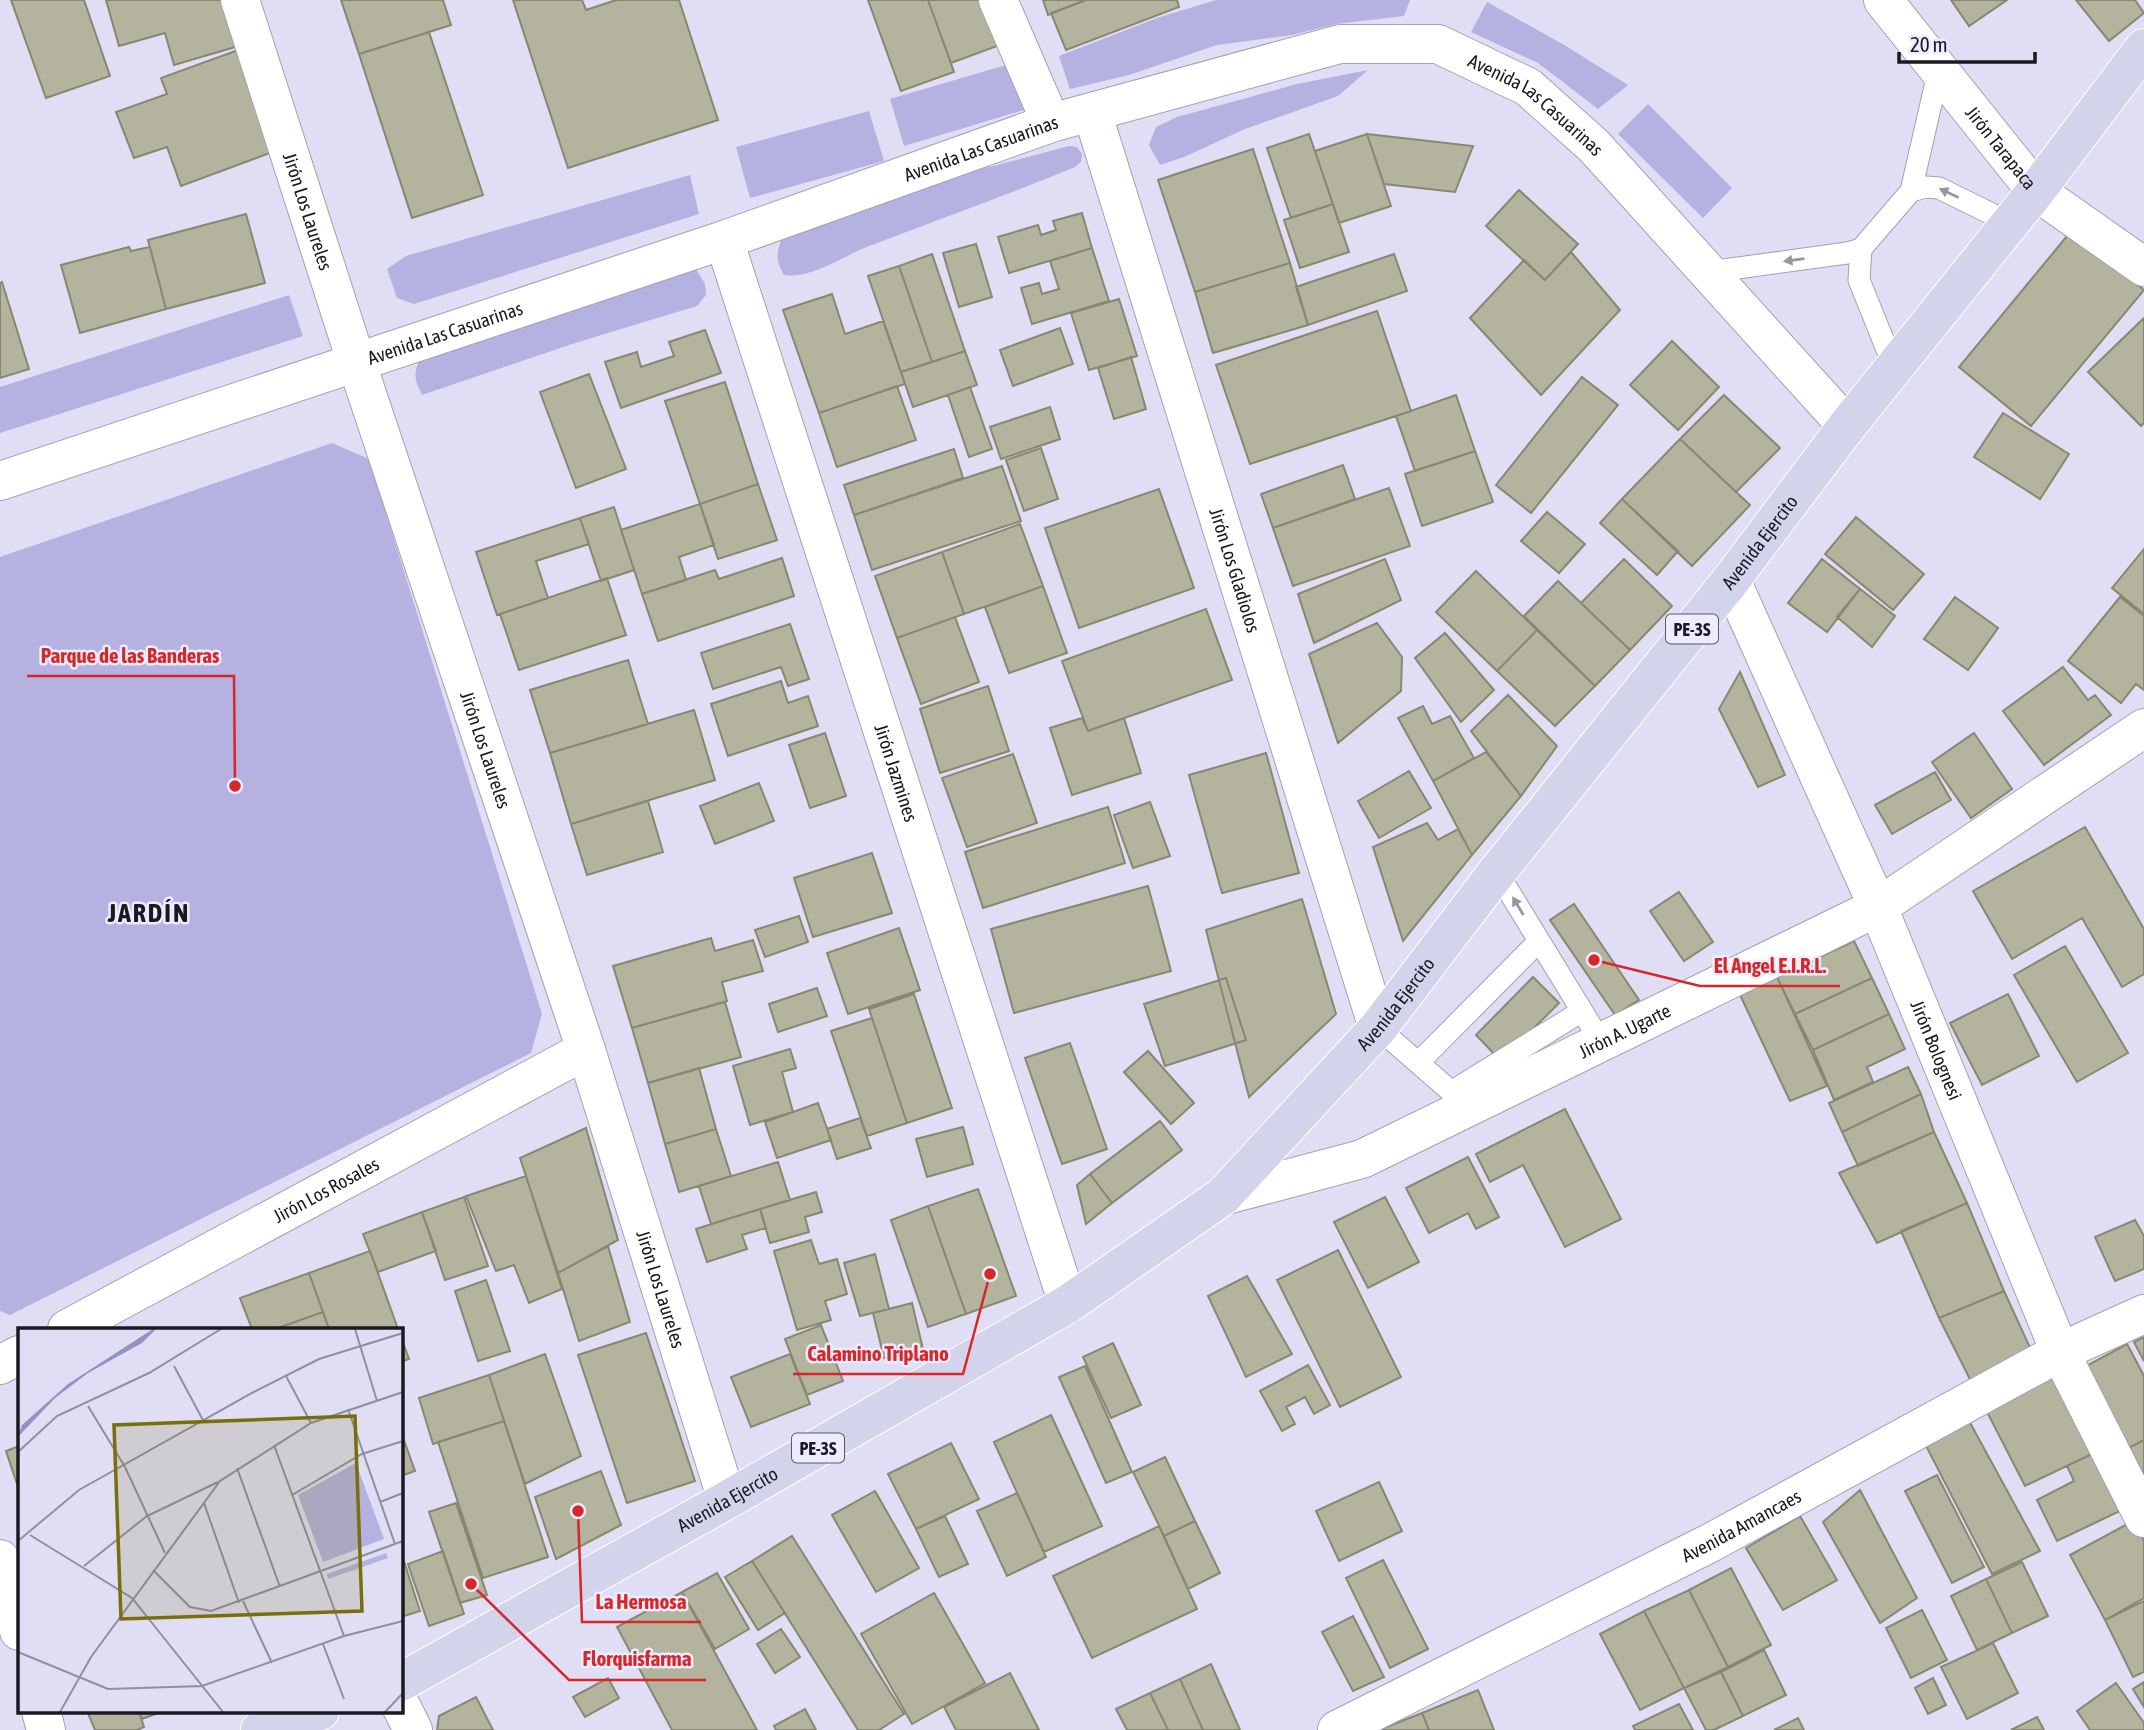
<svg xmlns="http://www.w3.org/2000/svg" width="2144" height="1730" font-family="'Asap Condensed',sans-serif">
	<rect width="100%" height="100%" fill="#dfdef4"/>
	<!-- green -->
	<path fill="#b5b1e1" d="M1216,0H1410L1404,16L1336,24L1292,35L1217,45L1129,75L1070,89L1059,56L1157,18Z
		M1487,2L1566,46L1628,85L1598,109L1538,63L1471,32Z
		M1013,63L1027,109L904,146L890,99Z
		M1368,70L1338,96L1245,129L1184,157L1160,165L1149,145L1156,127L1177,117L1297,84Z
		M1648,104L1732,188L1703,218L1618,134Z
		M869,111L884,161L750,198L736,147Z
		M1069,146L1077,147L1082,154L1081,162L1075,167C1007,195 938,220 869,246C843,256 812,279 784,275C775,259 776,251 784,235L940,180Z
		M690,175L699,214L414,304L397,298L387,269L406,256Z
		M696,269L705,284L706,295L697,306L575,343L422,395C414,378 413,374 421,357Z
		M289,295L303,336L0,433V387Z
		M332,443L369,459L542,1014L531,1053L10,1315L0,1311V557Z"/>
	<!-- building -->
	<path fill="#b4b39d" stroke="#888772" stroke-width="2" d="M11,0H84L110,76L46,98Z
		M106,0H229L242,45L174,65L165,33L119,46Z
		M341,0H443L451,25L359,54Z
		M513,0H582L586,10L616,0H679L718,120L568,168Z
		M868,0H928L954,72L901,91Z
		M928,0H993L1008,42L951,63Z
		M1043,0H1086L1048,15Z
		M1086,0H1177L1179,7L1066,50L1051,13Z
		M1951,0H2007L1969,26Z
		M2076,0H2135L2144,13L2109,41Z
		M429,32L483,195L412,218L359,54Z
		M238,50L275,151L181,186L167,147L134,158L116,112L167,94L161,78Z
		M1309,134L1333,204L1291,218L1267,148Z
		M1367,134L1473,146L1455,192L1384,184Z
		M1367,134L1391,206L1339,223L1315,151Z
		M1253,149L1290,263L1195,292L1158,180Z
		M1519,190L1578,244L1545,280L1486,226Z
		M1333,204L1349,252L1300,268L1284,220Z
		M1082,213L1092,248L1009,273L998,237L1038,225L1041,235L1056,230L1053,221Z
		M246,214L265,283L166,309L148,240Z
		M2072,230L2144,290L2031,426L1959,367Z
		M976,244L992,297L959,307L943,253Z
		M129,247L131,251L150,247L166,309L80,333L61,265Z
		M1092,248L1109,301L1032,324L1021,288L1039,283L1042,294L1059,289L1050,261Z
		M1571,252L1620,310L1541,395L1470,318L1524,260L1545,280Z
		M932,254L965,351L932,362L899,266Z
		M1394,254L1407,291L1308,325L1296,287Z
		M1290,263L1308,325L1213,353L1195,292Z
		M899,266L932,362L901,372L868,276Z
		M2,282L29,369L0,378V283Z
		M832,294L845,334L883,321L905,384L819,413L783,310Z
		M1119,299L1137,356L1089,370L1071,313Z
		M1377,311L1411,411L1250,464L1216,365Z
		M2144,318V423L2141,426L2088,372Z
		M1060,328L1073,364L1013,386L1000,350Z
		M705,330L721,373L621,408L605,362L637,352L641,367L674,356L669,342Z
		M1672,341L1719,387L1678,430L1630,385Z
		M965,351L977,385L913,407L901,372Z
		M1131,357L1146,409L1114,419L1098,368Z
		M589,374L626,469L576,488L540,392Z
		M1582,377L1618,405L1531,513L1496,485Z
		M725,382L758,484L700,504L665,401Z
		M897,386L916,440L837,467L819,413Z
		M970,387L992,449L969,457L948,395Z
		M1456,395L1475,451L1415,471L1396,416Z
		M1724,395L1780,448L1736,492L1680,439Z
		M1050,407L1060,439L1001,459L990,427Z
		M2003,413L2069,454L2040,499L1974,457Z
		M1680,439L1750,505L1692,566L1622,499Z
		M1041,448L1058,499L1024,511L1006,460Z
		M954,449L963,478L854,515L844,485Z
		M1475,451L1493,502L1422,526L1405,474Z
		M1343,465L1355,499L1273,528L1261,494Z
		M1002,466L1021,521L872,570L854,515Z
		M758,484L777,540L718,559L700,504Z
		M1389,488L1410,546L1293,586L1273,528Z
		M1159,489L1194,588L1079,628L1045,528Z
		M1622,499L1678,551L1657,575L1600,523Z
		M700,504L714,545L679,557L686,580L642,594L621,530Z
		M614,507L634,570L601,581L580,518Z
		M1547,512L1585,544L1559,573L1521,541Z
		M1856,517L1924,574L1893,610L1825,554Z
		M580,518L589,544L536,561L548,598L497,615L476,552Z
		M1020,524L1043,586L964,614L942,552Z
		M2144,549V614L2112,588Z
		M942,552L964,614L897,638L875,576Z
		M782,558L794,596L658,641L642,594L715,570L719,579Z
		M1385,559L1401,600L1314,643L1298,594Z
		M1624,559L1672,606L1630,650L1581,603Z
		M1822,559L1860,589L1827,632L1788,603Z
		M1476,571L1537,630L1497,671L1436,612Z
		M607,578L626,635L519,670L500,614Z
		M1558,581L1630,650L1595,686L1524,616Z
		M1043,586L1067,653L1009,673L985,607Z
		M1860,589L1895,616L1872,647L1837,617Z
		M1955,597L1998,628L1968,670L1924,639Z
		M2120,597L2144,616V690L2136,684L2121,703L2068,661Z
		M1206,609L1232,680L1088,731L1062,661Z
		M955,617L979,682L921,704L897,638Z
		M1377,623L1402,657L1401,691L1338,743L1309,654Z
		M790,624L809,679L788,686L781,667L713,689L701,653Z
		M1537,630L1595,686L1555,726L1497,671Z
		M1445,633L1494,690L1461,722L1415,658Z
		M628,660L648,724L550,753L530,690Z
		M2063,667L2088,700L2095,695L2111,715L2044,765L2003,711Z
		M1740,672L1785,775L1758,787L1719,709Z
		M781,681L788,703L808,696L818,726L728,756L711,704Z
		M988,686L1009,751L940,773L920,709Z
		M1508,695L1557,746L1521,796L1471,731Z
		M1423,706L1432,724L1450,716L1474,758L1433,781L1398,718Z
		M694,710L715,780L571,824L550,753Z
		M1082,718L1088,731L1124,718L1141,773L1072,795L1050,728Z
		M825,733L846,796L810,808L789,745Z
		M1974,733L2012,789L1971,818L1932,762Z
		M1486,752L1521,796L1472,855L1433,781Z
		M1266,753L1299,873L1222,893L1189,775Z
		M1013,754L1037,823L967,847L942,778Z
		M1409,771L1431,808L1379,838L1358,801Z
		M1935,772L1951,800L1892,834L1875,805Z
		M759,783L774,821L715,844L700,806Z
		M648,801L663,852L587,875L571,824Z
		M1150,802L1170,856L1133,868L1114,815Z
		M1108,807L1125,863L983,908L965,852Z
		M1427,823L1438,840L1458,829L1472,855L1403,941L1373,847Z
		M2085,827L2144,929V974L2122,987L2082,918L2012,959L1973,891Z
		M872,853L892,913L813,937L794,878Z
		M1148,886L1171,971L1014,1013L991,929Z
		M1679,892L1713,942L1684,961L1650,911Z
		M1302,899L1336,1014L1249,1097L1206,930Z
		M1574,904L1639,1000L1615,1015L1550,920Z
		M799,916L808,942L765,957L755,930Z
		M899,928L920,990L848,1014L827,953Z
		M711,938L715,951L753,940L763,971L722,982L727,1001L632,1028L613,966Z
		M1854,941L1872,978L1795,1014L1777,977Z
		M2065,946L2128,1053L2077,1082L2014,975Z
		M1533,977L1559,1003L1501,1061L1476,1035Z
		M1777,977L1827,1086L1790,1101L1740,995Z
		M1226,978L1246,1040L1165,1066L1144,1004Z
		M1872,978L1889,1014L1813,1050L1795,1014Z
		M817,988L827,1016L778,1032L769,1004Z
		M914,994L952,1108L907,1123L869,1009Z
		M2008,994L2039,1056L1982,1085L1950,1023Z
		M725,1002L741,1057L648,1083L632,1028Z
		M1889,1014L1905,1049L1867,1067L1873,1082L1834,1100L1813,1050Z
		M872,1018L907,1123L867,1136L831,1031Z
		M1070,1043L1107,1149L1062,1164L1025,1058Z
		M790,1049L796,1068L782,1072L793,1112L750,1125L733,1066Z
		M1148,1051L1194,1103L1171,1124L1124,1072Z
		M1908,1067L1921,1094L1842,1132L1829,1103Z
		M699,1068L716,1129L665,1144L648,1083Z
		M1921,1094L1934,1132L1858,1166L1842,1132Z
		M818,1103L831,1140L777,1158L765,1122Z
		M1565,1109L1621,1219L1565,1247L1523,1165L1490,1182L1476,1154Z
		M860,1118L871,1148L837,1159L827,1129Z
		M1160,1121L1182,1150L1112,1203L1090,1174Z
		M963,1127L973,1164L927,1177L916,1139Z
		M586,1128L618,1240L558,1273L520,1158Z
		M716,1129L731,1176L679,1192L665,1144Z
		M1934,1132L1967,1203L1877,1243L1839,1173Z
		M1468,1157L1499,1217L1476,1229L1468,1213L1429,1233L1406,1188Z
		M778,1162L790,1200L711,1224L699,1186Z
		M1090,1174L1112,1203L1086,1224L1077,1185Z
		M526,1176L562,1289L529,1303L514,1265L496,1271L466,1196Z
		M978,1189L1016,1296L966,1314L928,1206Z
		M816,1192L822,1212L805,1217L809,1232L770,1243L760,1209Z
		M464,1197L488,1266L445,1280L422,1212Z
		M1385,1197L1419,1262L1368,1288L1334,1222Z
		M1967,1203L2004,1291L1939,1318L1901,1231Z
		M928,1206L966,1314L928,1327L891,1220Z
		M760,1209L766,1228L742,1235L747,1249L707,1262L696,1229Z
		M422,1212L436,1251L378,1272L363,1234Z
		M2135,1220L2144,1236V1269L2115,1281L2095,1237Z
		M811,1240L819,1264L837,1259L847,1294L825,1301L831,1320L797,1330L774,1251Z
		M608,1246L630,1322L579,1341L558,1273Z
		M1338,1250L1401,1377L1340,1407L1277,1280Z
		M370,1251L398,1329H329L309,1273Z
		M875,1254L889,1309L860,1316L844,1263Z
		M309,1273L323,1312L275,1329H252L240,1298Z
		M1247,1276L1292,1354L1246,1377L1208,1296Z
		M486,1280L510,1351L478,1361L455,1291Z
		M2004,1291L2032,1352L1974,1387L1939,1318Z
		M912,1303L923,1349L884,1358L873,1313Z
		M323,1312L329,1329H275Z
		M821,1325L843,1381L807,1395L785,1339Z
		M646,1333L695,1481L627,1503L578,1355Z
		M401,1337L409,1359L401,1362Z
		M2144,1337V1361L2134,1342Z
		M1113,1343L1141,1405L1111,1418L1083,1357Z
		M2127,1344L2144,1376V1440L2121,1452L2077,1371Z
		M545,1354L581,1456L525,1484L489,1375Z
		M790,1354L810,1404L751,1427L731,1377Z
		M1308,1365L1330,1405L1314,1414L1305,1397L1286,1407L1295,1424L1282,1431L1260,1391Z
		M1085,1366L1132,1472L1106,1483L1059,1377Z
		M2057,1374L2098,1451L2025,1486L1986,1410Z
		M489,1375L504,1421L433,1444L419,1398Z
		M1051,1415L1102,1526L1044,1552L994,1442Z
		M1968,1419L2040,1551L1992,1574L1923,1440Z
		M504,1421L548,1557L483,1578L438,1442Z
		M401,1432L415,1471L401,1476Z
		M2144,1440V1496L2121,1452Z
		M951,1443L979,1499L916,1529L888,1474Z
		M19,1446V1486L18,1487L6,1451Z
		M2098,1451L2126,1508L2057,1541L2037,1500L2074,1481L2067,1466Z
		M1165,1457L1195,1521L1164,1536L1133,1472Z
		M601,1471L621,1525L556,1559L535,1497Z
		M1937,1475L1984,1567L1952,1583L1905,1491Z
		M1379,1482L1402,1531L1339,1561L1316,1511Z
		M1860,1490L1917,1598L1880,1623L1823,1522Z
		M875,1491L919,1568L876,1592L832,1515Z
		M1017,1493L1046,1557L1007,1576L977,1511Z
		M456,1503L487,1595L460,1603L429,1512Z
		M945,1516L968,1564L939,1577L916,1529Z
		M1800,1516L1837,1580L1783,1610L1746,1548Z
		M1195,1521L1220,1573L1188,1589L1164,1536Z
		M2133,1521L2144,1541V1598L2105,1620L2070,1555Z
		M1159,1526L1197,1609L1092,1658L1053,1576Z
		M792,1536L904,1714L879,1730H858L752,1561Z
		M443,1551L464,1614L429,1626L408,1564Z
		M403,1558L420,1611L401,1617V1559Z
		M1383,1560L1428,1649L1390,1668L1346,1578Z
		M752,1561L785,1613L758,1630L725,1577Z
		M2022,1562L2048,1616L2012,1633L1986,1579Z
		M1731,1568L1771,1645L1728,1667L1689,1590Z
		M717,1573L749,1629L715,1649L682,1592Z
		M1986,1579L2012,1633L1977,1650L1951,1596Z
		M1689,1590L1728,1667L1684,1688L1644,1611Z
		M682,1592L757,1730H672L617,1627Z
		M934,1593L985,1683L912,1724L861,1634Z
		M2144,1601V1672L2133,1677L2105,1620Z
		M1922,1610L1947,1660L1911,1678L1886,1628Z
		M1644,1611L1684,1688L1640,1710L1600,1634Z
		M1353,1616L1384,1677L1353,1691L1322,1632Z
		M781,1629L800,1657L775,1673L757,1644Z
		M1993,1643L2018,1693L1967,1719L1941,1667Z
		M1764,1650L1786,1695L1743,1716L1721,1672Z
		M1211,1664L1240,1730H1203L1180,1679Z
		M1721,1672L1743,1716L1714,1730H1706L1684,1688Z
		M1010,1673L1039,1730H956L944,1707Z
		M608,1678L619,1698L585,1717L573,1697Z
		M1933,1678L1946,1705L1928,1714L1915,1688Z
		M1180,1679L1203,1730H1168L1150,1693Z
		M2144,1682V1707L2133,1689Z
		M2116,1683L2144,1723V1730H2090L2077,1711Z
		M1478,1690L1494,1730H1429L1422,1713Z
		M1150,1693L1168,1730H1127L1116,1709Z
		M476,1697L493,1730H437L439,1716Z
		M1679,1704L1693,1730H1635L1633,1726Z
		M805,1709L816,1730H776L774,1726Z
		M87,1711H139L144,1727L137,1730H95Z
		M139,1711H164L142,1719Z
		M1422,1713L1429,1730H1379Z
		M2037,1717L2044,1730H2011Z
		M1798,1718L1804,1730H1774Z"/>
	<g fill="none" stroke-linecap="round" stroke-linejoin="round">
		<defs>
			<path id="lane" d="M1911,191L1939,69
				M1709,272L1847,253L1861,249
				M1894,367L1859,280L1861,249L1911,191L1926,187L1939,188L2010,223
				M1497,872L1601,1042
				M1378,1028L1462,1101
				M1418,1063L1539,941
				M1451,1092L1582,1011"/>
			<g id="street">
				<path id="s1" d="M240,0L356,361L586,1050L727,1500"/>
				<path d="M998,0L1051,123"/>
				<path id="s2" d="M1883,0L2036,191L2144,267"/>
				<path id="s3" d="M1092,112L1378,1028"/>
				<path id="s4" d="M724,240L1068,1304"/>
				<path id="s5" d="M0,481L724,240L1051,123L1340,44H1438L1528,87L1594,146L1847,426"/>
				<path id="s6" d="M1731,580L1878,907L2060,1352L2144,1518"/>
				<path id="s7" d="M1223,1196L1362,1159L1878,907L2144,728"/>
				<path id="s8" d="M67,1329L586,1050"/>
				<path d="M0,1365L19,1355"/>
				<path d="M0,1559L19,1631"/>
				<path d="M401,1706L413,1730"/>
				<path d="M41,1711L46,1730"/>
				<path id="s9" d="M1337,1730L1710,1543L2060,1352L2144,1314"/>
			</g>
			<g id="highway">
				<path id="s10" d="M401,1682L727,1500L1068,1304L1223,1196L1378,1028L1497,872L1731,580L1847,426L2036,191L2144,48"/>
				<path d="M260,1730L320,1711"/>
			</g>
		</defs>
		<!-- lane casing -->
		<use href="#lane" stroke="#a2a1b5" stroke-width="23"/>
		<!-- street casing -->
		<use href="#street" stroke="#a2a1b5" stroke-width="40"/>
		<!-- highway casing -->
		<use href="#highway" stroke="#fff" stroke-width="40"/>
		<!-- lane -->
		<use href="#lane" stroke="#fff" stroke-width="21"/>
		<!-- street -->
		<use href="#street" stroke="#fff" stroke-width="38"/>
		<!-- highway -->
		<use href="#highway" stroke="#d4d3ec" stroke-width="38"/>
	</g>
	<!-- one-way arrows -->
	<defs><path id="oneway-solid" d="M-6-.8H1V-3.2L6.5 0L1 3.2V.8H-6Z" transform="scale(1.75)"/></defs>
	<g fill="#98989b">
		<use href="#oneway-solid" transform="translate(1949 193) rotate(-155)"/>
		<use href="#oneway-solid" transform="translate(1794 260) rotate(172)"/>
		<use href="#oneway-solid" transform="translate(1518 906) rotate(-121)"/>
	</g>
	<g text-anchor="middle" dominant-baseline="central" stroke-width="5" stroke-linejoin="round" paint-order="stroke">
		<!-- shield labels -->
		<g fill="#edecfe" stroke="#595863" stroke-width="2">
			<rect x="1666" y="614.5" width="52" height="29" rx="5"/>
			<rect x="792" y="1433.5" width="52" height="29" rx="5"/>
		</g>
		<g font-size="18" font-weight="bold" fill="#1a1921">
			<text x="1692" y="629">PE-3S</text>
			<text x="818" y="1448">PE-3S</text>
		</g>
		<!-- street labels -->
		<g font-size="19" fill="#1a1921" stroke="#edecfe">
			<text stroke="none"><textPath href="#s5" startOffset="1624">Avenida Las Casuarinas</textPath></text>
			<text stroke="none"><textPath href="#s2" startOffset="189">Jirón Tarapaca</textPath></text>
			<text stroke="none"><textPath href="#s5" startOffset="1036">Avenida Las Casuarinas</textPath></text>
			<text stroke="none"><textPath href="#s1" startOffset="222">Jirón Los Laureles</textPath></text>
			<text stroke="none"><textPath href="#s5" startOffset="469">Avenida Las Casuarinas</textPath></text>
			<text stroke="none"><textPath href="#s10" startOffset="1802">Avenida Ejercito</textPath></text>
			<text stroke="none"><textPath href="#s3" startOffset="480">Jirón Los Gladiolos</textPath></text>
			<text stroke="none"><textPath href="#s1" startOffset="789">Jirón Los Laureles</textPath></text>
			<text stroke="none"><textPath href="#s4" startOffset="560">Jirón Jazmines</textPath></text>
			<text stroke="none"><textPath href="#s10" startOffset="1214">Avenida Ejercito</textPath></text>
			<text stroke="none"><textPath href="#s7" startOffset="436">Jirón A. Ugarte</textPath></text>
			<text stroke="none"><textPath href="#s6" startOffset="513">Jirón Bolognesi</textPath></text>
			<text stroke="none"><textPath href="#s8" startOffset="294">Jirón Los Rosales</textPath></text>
			<text stroke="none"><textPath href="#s1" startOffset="1356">Jirón Los Laureles</textPath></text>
			<text stroke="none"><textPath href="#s10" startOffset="374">Avenida Ejercito</textPath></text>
			<text stroke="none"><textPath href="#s9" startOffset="453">Avenida Amancaes</textPath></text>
		</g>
		<!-- district labels -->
		<g font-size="26" font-weight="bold" letter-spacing="2" fill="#1a1921" stroke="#edecfe">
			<text x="149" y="913">JARDÍN</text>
		</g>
	</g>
	<!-- overview -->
	<g transform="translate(18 1328)">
		<rect width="385" height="385" fill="#dfdef4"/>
		<path d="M338,135L366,211L305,234L280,167ZM368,225L370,230L310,251L309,246Z" fill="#b5b1e1"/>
		<path d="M135,1H138L124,15L70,45L37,70L0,109L4,97L50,56Z" fill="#9591c4"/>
		<path fill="none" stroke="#908fa0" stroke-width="2" d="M337,1L359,73M156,38L186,94M268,48L293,95M70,78L107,139L147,225M330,81L377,216M256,117L326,308M0,124L39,88L131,45L203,1M219,140L262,259M274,167L344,126L385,113M362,174L385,165M186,175L221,275M12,207L114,270L205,384M0,213L61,162L234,65L301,31L385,5M66,238L129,188L200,154M135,242L172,279L193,283L385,213M225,273L254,335M305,316L326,371M0,324L90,361L184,358L326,308L385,293M42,384L73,329L202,153L293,95L385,64M367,384L385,365"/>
		<path fill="#786e0b" fill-opacity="0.15" stroke="#786e0b" stroke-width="3.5" d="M337,88L344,283L103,291L96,97Z"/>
		<rect width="385" height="385" fill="none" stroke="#1a1921" stroke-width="3.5"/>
	</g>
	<!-- callouts -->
	<path fill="none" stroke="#d62828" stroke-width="2.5" d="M235 786L234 676H27M1594 960L1700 986H1840M990 1274L963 1374H793M578 1511L582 1622H701M471 1584L569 1680H706"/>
	<g fill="#d62828" stroke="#edecfe" stroke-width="2.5">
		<circle cx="235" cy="786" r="7"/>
		<circle cx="1594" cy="960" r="7"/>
		<circle cx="990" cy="1274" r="7"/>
		<circle cx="578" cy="1511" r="7"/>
		<circle cx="471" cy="1584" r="7"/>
	</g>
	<g font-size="21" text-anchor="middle" font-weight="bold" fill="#d62828" stroke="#edecfe" stroke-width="5" stroke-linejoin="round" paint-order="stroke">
		<text x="130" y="663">Parque de las Banderas</text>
		<text x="1770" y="973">El Angel E.I.R.L.</text>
		<text x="878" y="1361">Calamino Triplano</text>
		<text x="641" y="1609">La Hermosa</text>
		<text x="637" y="1666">Florquisfarma</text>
	</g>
	<!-- scale -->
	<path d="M1899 52v10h136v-10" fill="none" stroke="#1a1921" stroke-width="3.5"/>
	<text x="1910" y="52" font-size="21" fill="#1a1921" stroke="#edecfe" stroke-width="5" paint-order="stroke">20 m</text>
</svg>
